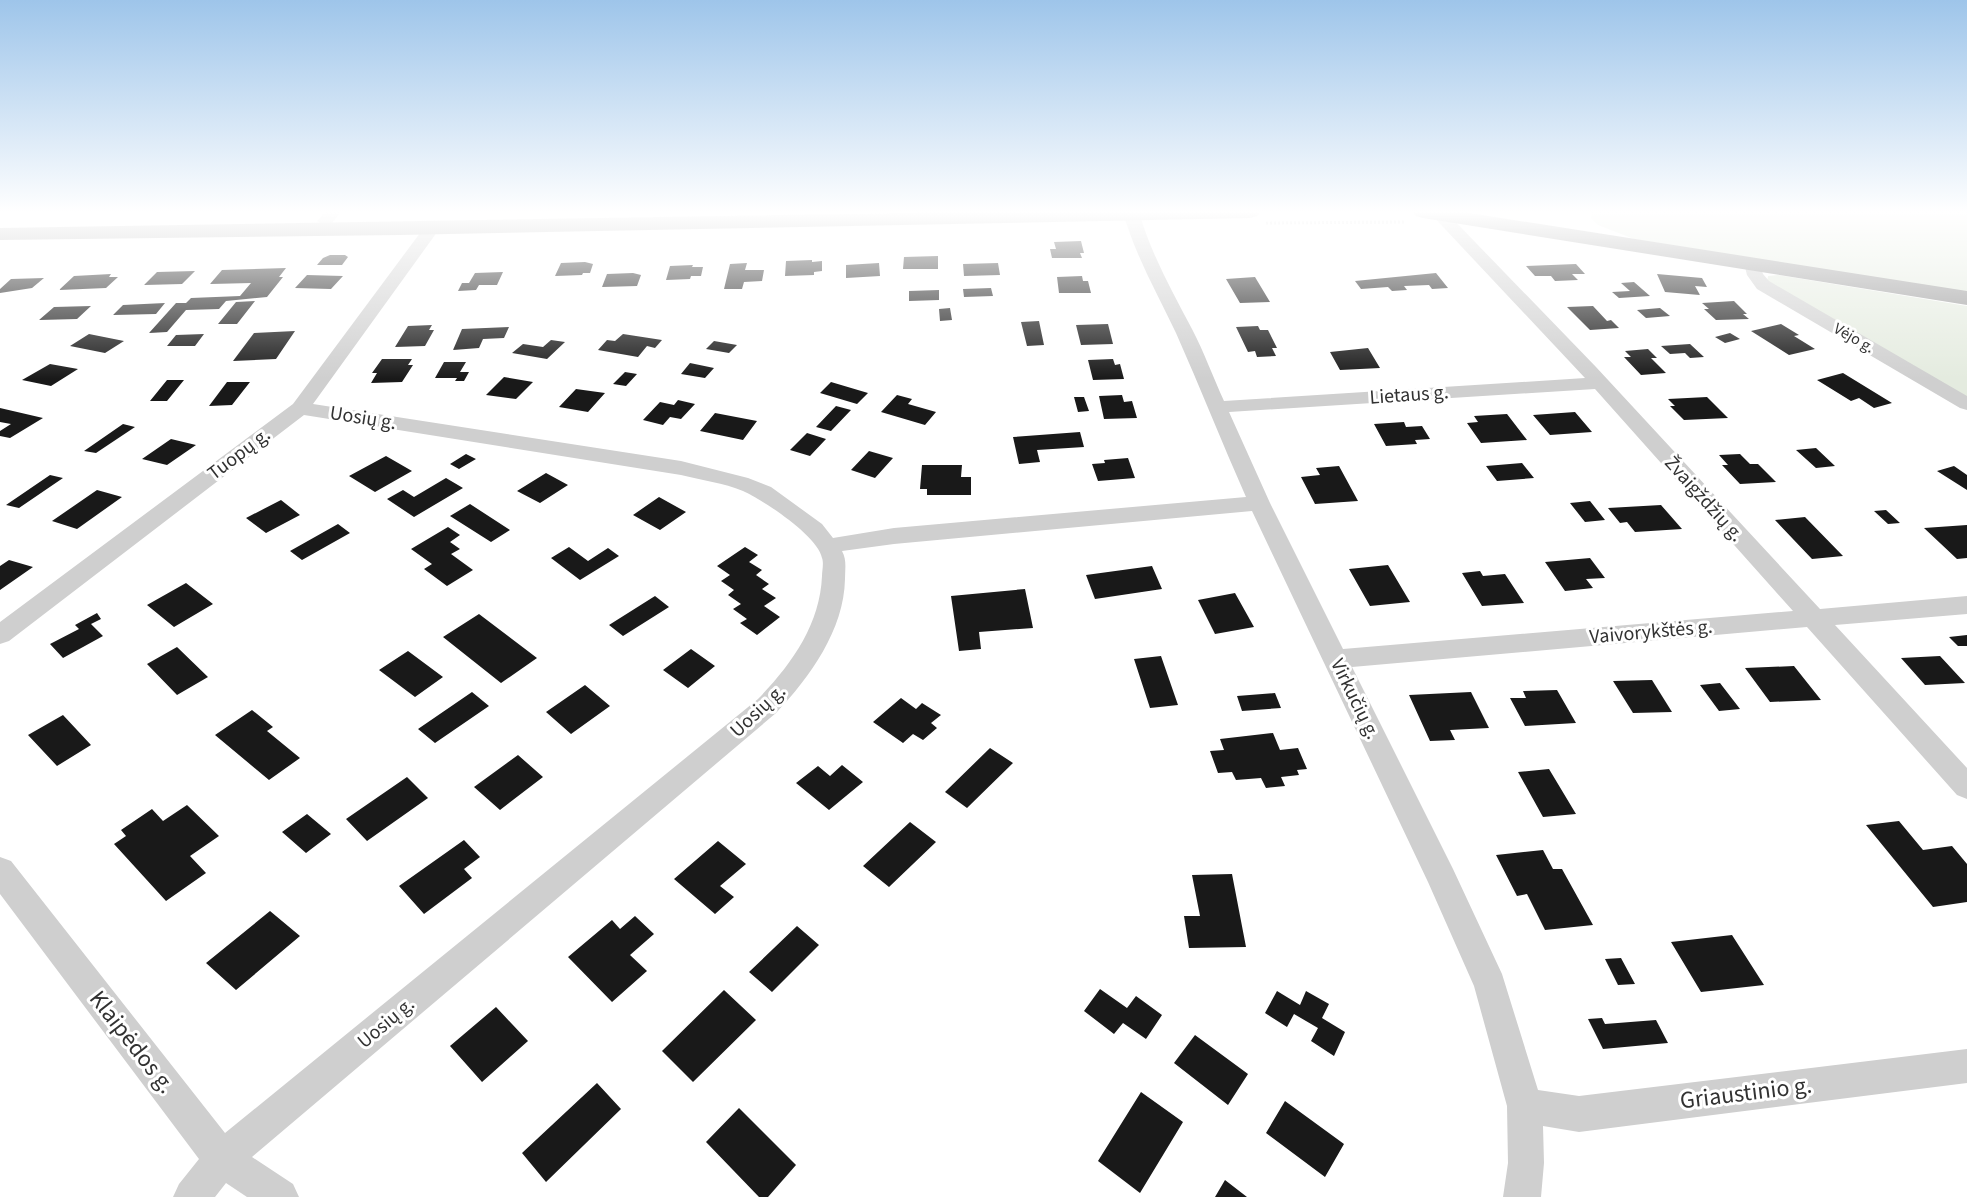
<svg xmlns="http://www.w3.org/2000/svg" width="1967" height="1197" font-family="'Source Sans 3',sans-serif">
	<rect width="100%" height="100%" fill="#fff"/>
	<!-- green -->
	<path fill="#e4ebdf" d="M1592,212H1967V293L1634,239L1598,225L1591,218Z
		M1778,275L1967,306V400L1767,282L1768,276Z"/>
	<!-- building -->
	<path fill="#191919" d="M1081,241L1084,253H1080L1082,258H1052L1050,249H1056L1054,242Z
		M330,255H345L348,257L342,265H317L323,258Z
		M938,256V269H903L904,257Z
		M812,260V262L822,261V271L814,272V275L785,276L786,261Z
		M585,262L593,264L590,273H583L582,275L555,276L561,263Z
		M747,263L745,270H764L762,281L744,282L742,289H724L730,264Z
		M879,263L880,276L846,278V265Z
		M998,263L1000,275L964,276L963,264Z
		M1576,264L1585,274H1572L1578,280L1555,281L1551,276H1535L1526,266Z
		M693,265L692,267H703L701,276H691L690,279L666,280L670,266Z
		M286,268L279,277H283L267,297L226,301L219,309L186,310L167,332L149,333L176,303H186L191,298L240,296L251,283L210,284L222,270Z
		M195,271L182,284L144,285L157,272Z
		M503,272L497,285H479L476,290L458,291L462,283H469L475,273Z
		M633,273L641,275L637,286L602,287L607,274Z
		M1436,273L1448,288L1432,289L1429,285L1404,286L1407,290L1392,291L1388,287L1361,289L1355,281Z
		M111,274L109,277H118L106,288L59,290L74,276Z
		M1657,274L1702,278L1707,287L1695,286L1700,295L1665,292Z
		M307,275L343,276L331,289L295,288Z
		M1082,276L1083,281H1088L1091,293H1059L1057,277Z
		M1255,277L1270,302L1240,303L1226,279Z
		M44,278L32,288L0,293V289L11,279Z
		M1634,282L1650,296L1619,298L1612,292L1630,291L1621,283Z
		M991,288L993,296L964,297L963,289Z
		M939,290V300L909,301V291Z
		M255,301L237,324H218L236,302Z
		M1734,301L1747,314H1743L1749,319L1716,320L1704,309H1709L1702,303Z
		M165,303L156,314L113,315L123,305Z
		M91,306L77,319L39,320L54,307Z
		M1593,306L1607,321L1611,320L1619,328L1590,330L1567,307Z
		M950,308L952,320L940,321L939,309Z
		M1660,308L1670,316L1646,318L1637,310Z
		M1039,321L1044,345L1027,346L1021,322Z
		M1108,324L1113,344L1081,345L1076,325Z
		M1781,324L1799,335L1794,336L1815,349L1789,355L1751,331Z
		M432,325L429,330H434L425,346L395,347L408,326Z
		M1258,326L1260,330H1268L1277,348H1272L1276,356L1257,357L1255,351L1248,352L1236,327Z
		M509,327L504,338L483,339L479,348L453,350L462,329Z
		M295,331L276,359L233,361L254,333Z
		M1730,333L1740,339L1725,343L1715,337Z
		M89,334L124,341L105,353L70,346Z
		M204,334L195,346H167L176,335Z
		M623,334L662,340L655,348L647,346L638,357L598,350L607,340L615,341Z
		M551,340L565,342L547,359L512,353L523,344L543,347Z
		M714,341L737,345L729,353L706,349Z
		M1690,344L1704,357L1690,358L1685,353L1670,354L1661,346Z
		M1368,348L1380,368L1340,370L1330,352Z
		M1648,349L1657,358H1651L1666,373L1641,375L1624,357H1631L1625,351Z
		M382,359H412L408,365H413L402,382L371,383L377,373H372Z
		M1113,359L1115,365L1120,364L1124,379L1093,380L1088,360Z
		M444,362H466L460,372H469L464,381H455L457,378H435Z
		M690,363L714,368L705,378L681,374Z
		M50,364L78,369L51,386L22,380Z
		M625,372L637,374L626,386L613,384Z
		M1843,373L1892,403L1874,408L1859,398L1851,401L1817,380Z
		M504,377L533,382L516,399L486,395Z
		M167,380H184L167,401H150Z
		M227,382H250L232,405L209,406Z
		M831,382L868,393L857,404L820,393Z
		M576,389L605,393L588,412L559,407Z
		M897,395L912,399L908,404L936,412L925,425L881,412Z
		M1122,395L1124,402L1132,401L1137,418L1104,419L1099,396Z
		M1074,397H1084L1089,411L1078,412Z
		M1707,397L1728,418L1684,420L1670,406H1675L1668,399Z
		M678,400L695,404L681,419L670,417L663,425L643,420L660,402L674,405Z
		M836,406L851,410L831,431L816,427Z
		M0,408L43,418L10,438L0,436V431L11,424L0,422Z
		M1575,412L1592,432L1550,435L1533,415Z
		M715,413L757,421L743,440L700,431Z
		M1507,414L1527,440L1481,443L1467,423L1478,422L1474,416Z
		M1404,422L1406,427L1422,426L1430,439L1415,440L1417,444L1386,446L1374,424Z
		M123,424L135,427L96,453L84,451Z
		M1080,432L1084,447L1037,450L1040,462L1019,464L1013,437Z
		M807,433L826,439L810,456L790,450Z
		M171,439L196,445L167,465L142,459Z
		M1816,448L1835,466L1816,468L1796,450Z
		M869,451L893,458L875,478L851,470Z
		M466,454L476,459L459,469L450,464Z
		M1740,454L1750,464H1758L1776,482L1740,484L1722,465H1728L1719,455Z
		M386,456L412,471L375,492L349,476Z
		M1128,458L1135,478L1098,481L1092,464L1105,463L1104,460Z
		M1522,463L1534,478L1497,481L1486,466Z
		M922,465H962L961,477H971V495H927V489H920Z
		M1339,466L1358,501L1315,504L1301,477L1320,475L1316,468Z
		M1954,466L1967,475V490L1937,471Z
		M546,473L568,485L540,503L517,491Z
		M50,475L63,478L19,508L6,505Z
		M446,478L463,488L414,517L387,499L403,490L414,497Z
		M97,490L122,497L77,529L52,521Z
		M659,497L686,512L660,530L633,515Z
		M281,500L300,515L266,533L246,518Z
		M1590,501L1605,520L1585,522L1570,503Z
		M470,504L510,530L491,542L450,516Z
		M1661,505L1682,529L1635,532L1627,522L1620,523L1608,508Z
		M1886,510L1900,523L1888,524L1874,511Z
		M1805,517L1843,556L1812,559L1775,520Z
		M338,524L350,533L302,560L290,551Z
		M1967,525V558L1957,559L1924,528Z
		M448,527L460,535L450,542L460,549L451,554L473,570L447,586L424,569L432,564L411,549Z
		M569,547L588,561L608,548L619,556L580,580L551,558Z
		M745,547L758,555L749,562L762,570L756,575L769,584L762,589L776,598L764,606L780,617L757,635L740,623L747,619L733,609L741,604L728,595L734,590L721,581L730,575L717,566Z
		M1590,558L1605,578L1586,579L1593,588L1565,591L1545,562Z
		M9,560L33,567L0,590V566Z
		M1388,565L1410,602L1370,606L1349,569Z
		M1152,566L1162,589L1095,599L1086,575Z
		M1480,571L1483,576L1505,574L1524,603L1482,606L1462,573Z
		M186,583L213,604L174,627L147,605Z
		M1025,589L1033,628L979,632L981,649L959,651L951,596Z
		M1235,593L1254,627L1215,634L1198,600Z
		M655,596L669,607L623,636L609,625Z
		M97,613L101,619L91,624L103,636L63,658L50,644L79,629L75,625Z
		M479,614L537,658L501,683L443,637Z
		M1967,635V646H1958L1949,637Z
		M177,647L208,677L177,695L147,664Z
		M691,649L715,666L688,688L663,670Z
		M408,651L443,677L415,697L379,670Z
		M1161,656L1178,705L1150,708L1134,659Z
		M1940,656L1965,683L1925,685L1901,658Z
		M1794,666L1821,700L1770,702L1745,668Z
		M1652,680L1672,712L1633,713L1613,681Z
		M1720,683L1740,709L1719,711L1700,685Z
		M585,685L610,706L571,734L546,712Z
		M1557,690L1576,723L1525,726L1510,698H1526L1523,691Z
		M472,692L489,706L435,743L418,729Z
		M1471,692L1489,728L1450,730L1455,740L1430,741L1409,695Z
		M1275,693L1281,708L1242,711L1237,696Z
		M901,698L916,709L922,703L941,715L931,723L937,728L923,740L913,734L903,743L873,722Z
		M252,710L273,727L267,731L300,758L269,780L215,735Z
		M63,715L91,745L57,766L28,735Z
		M1273,733L1280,750L1298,748L1307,769L1297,770L1299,775L1281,777L1285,786L1266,788L1261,778L1236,780L1232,772L1218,773L1210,751L1224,750L1220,739Z
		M990,748L1013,763L967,808L945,792Z
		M518,755L543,777L500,810L474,787Z
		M842,765L863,782L829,810L796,783L818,766L830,776Z
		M1549,769L1576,814L1543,817L1518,772Z
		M407,777L428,798L367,841L346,819Z
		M187,805L219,836L190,856L206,873L166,901L114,844L126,836L121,830L152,809L163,821Z
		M307,814L331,834L306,853L282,832Z
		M1899,821L1923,850L1952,846L1967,864V902L1933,907L1866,825Z
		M910,822L936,842L889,887L863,866Z
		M464,840L480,857L464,869L472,878L424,914L399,886Z
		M718,841L746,864L720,886L734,897L715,914L674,879Z
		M1543,850L1553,869H1562L1593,925L1545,930L1527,894L1517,896L1496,855Z
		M1232,874L1246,947L1189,948L1184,916H1200L1192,875Z
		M270,911L300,936L236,990L206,963Z
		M635,916L654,934L630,955L647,971L612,1002L568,957L612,920L620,929Z
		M797,926L819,945L772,992L749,972Z
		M1732,935L1764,985L1701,992L1671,942Z
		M1621,958L1635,984L1618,985L1605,959Z
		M1100,989L1127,1008L1136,996L1162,1015L1146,1039L1123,1023L1114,1034L1084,1011Z
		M724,990L756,1020L693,1082L662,1051Z
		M1277,991L1300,1005L1306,991L1329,1004L1322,1018L1345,1032L1334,1056L1311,1041L1318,1028L1294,1014L1287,1027L1265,1013Z
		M496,1007L528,1041L482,1082L450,1046Z
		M1602,1018L1605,1024L1656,1020L1668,1043L1603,1049L1588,1019Z
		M1195,1035L1248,1074L1228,1105L1174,1063Z
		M597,1083L621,1109L546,1182L522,1153Z
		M1141,1092L1183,1122L1140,1193L1098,1161Z
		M1285,1101L1344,1144L1325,1177L1266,1133Z
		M739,1108L796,1165L768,1197H759L706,1142Z
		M1225,1180L1247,1197H1215Z"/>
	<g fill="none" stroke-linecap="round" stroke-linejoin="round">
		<!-- path -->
		<path stroke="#ccc" stroke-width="3" stroke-dasharray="2 2" stroke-linecap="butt" d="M1266,223L1406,222"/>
		<!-- minor -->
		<path fill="#cfcfcf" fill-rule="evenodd" d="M325,212H341L331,224L325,226L317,221Z
			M1123,212H1139C1151,254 1172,291 1192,329C1204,352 1213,377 1224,401L1585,378L1430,213L1446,212L1596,367L1820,609L1967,596V614L1835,625L1967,768V799L1957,795L1807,627L1352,667L1453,869L1502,974L1538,1090L1579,1096L1967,1049V1083L1579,1132L1543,1126L1544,1163L1541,1197H1503L1508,1163L1507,1106L1474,986L1428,882L1252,511L894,544L842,551C847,560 845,569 845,579C844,630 810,677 776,713L252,1157L293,1184L299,1197H247L226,1183L215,1197H173L179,1184L199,1159L0,894V857L11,861L225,1133L758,699C791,665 820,625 822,576C822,571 824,563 822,558C818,536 763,500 743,491C724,483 701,480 681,475L304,415L9,641L0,644V622L293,404L426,225L432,223L440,228L313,404L681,461L748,478L771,487L822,524L833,538L894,528L1246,497C1222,443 1200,387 1176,333C1157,293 1135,255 1123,212ZM1595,389L1793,611L1343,649L1270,503L1229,412Z
			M1752,258L1758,259L1763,274L1769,281L1967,396V410L1960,408L1757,289L1747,275L1744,263Z"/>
		<!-- major -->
		<path fill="#aaa" fill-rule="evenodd" d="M965,212H1260L1257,216L1250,218L399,235L0,240V228Z"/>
		<!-- highway -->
		<path fill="#999" fill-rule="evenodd" d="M1412,212H1463L1967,291V305L1423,218L1416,216Z"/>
	</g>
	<!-- sky -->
	<linearGradient id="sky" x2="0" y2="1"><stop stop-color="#9ec5ea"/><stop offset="0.56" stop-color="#fff"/><stop offset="1" stop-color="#fff" stop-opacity="0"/></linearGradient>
	<rect width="1967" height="379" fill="url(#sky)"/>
	<g text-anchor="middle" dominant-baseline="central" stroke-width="6" stroke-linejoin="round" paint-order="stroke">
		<!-- far-street labels -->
		<g font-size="16" fill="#323232" stroke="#fff">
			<text transform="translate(1854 338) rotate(30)">Vėjo g.</text>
		</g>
		<!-- street labels -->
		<g font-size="20" fill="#323232" stroke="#fff">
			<text transform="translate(1409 395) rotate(-4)">Lietaus g.</text>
			<text transform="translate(363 418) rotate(9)">Uosių g.</text>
			<text transform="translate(239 454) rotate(-37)">Tuopų g.</text>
			<text transform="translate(1704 499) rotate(48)">Žvaigždžių g.</text>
			<text transform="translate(1651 632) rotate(-5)">Vaivorykštės g.</text>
			<text transform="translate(1355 699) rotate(64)">Virkučių g.</text>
			<text transform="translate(758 711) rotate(-43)">Uosių g.</text>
			<text transform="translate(386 1023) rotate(-40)">Uosių g.</text>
		</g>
		<!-- near-street labels -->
		<g font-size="24" fill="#323232" stroke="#fff">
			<text transform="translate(132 1042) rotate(52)">Klaipėdos g.</text>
			<text transform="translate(1746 1093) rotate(-7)">Griaustinio g.</text>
		</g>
	</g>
</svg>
